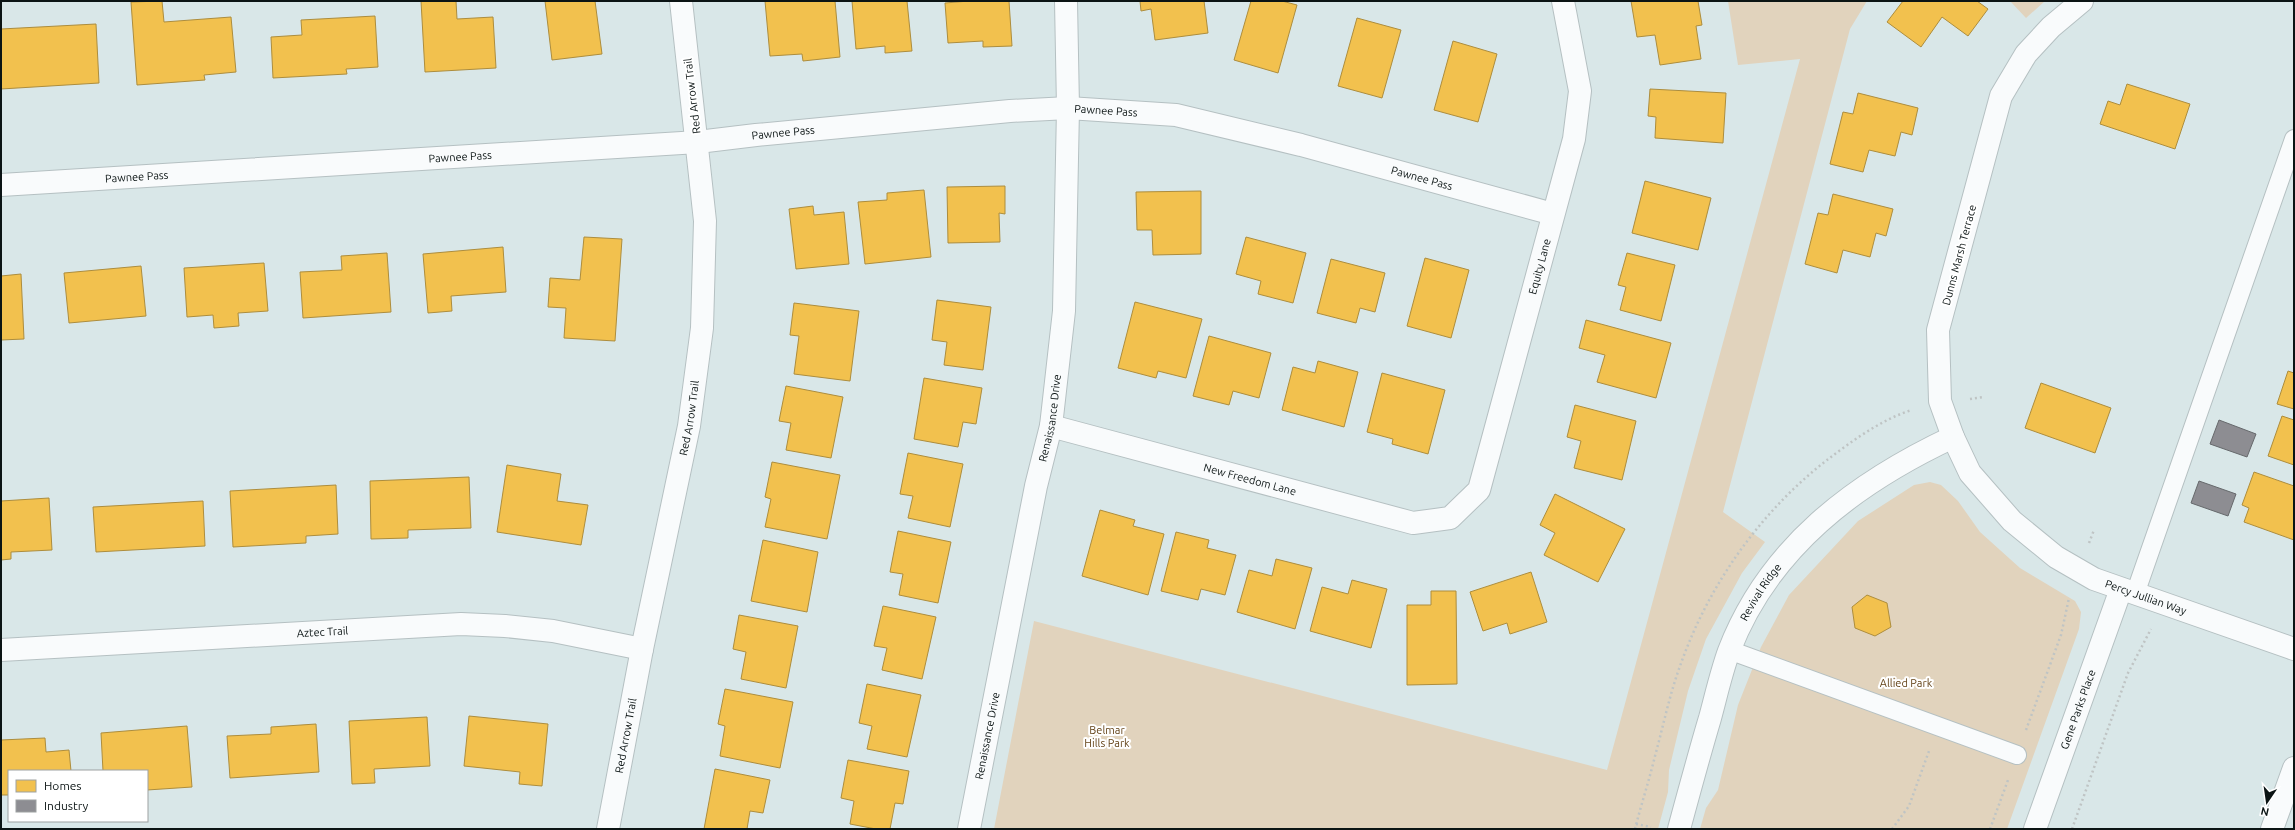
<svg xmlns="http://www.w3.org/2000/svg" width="2295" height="830" font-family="Ubuntu,sans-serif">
	<rect width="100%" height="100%" fill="#d9e7e8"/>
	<!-- green -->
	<path fill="#e1d3bd" d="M1728,1H1867L1850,29L1723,512L1765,542L1742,573L1706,639L1688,691L1669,770L1668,792L1658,829H994L1034,621L1607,770L1800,59L1738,65Z
		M2010,1H2045L2026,18Z
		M1930,482L1941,485L1958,501L1980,532L2020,568L2075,601L2081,612L2079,629L2007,829H1700L1706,808L1718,790L1738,705L1761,647L1789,595L1858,521L1914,485Z"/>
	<!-- homes -->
	<path fill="#f2c14e" stroke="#ad8d3d" d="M162,1L164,22L231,17L236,72L204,75L205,80L137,85L131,2Z
		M421,1H456L457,19L493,17L496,68L425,72Z
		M545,1H595L602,54L552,60Z
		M765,1H835L840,57L803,61L802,54L770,56Z
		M852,1H907L912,51L885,53V46L856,49Z
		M969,1H1009L1012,46L983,47V41L948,43L945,3Z
		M1140,1H1204L1208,33L1155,40L1151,9L1141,11Z
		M1251,1H1282L1297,5L1278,73L1234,60Z
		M1631,1H1698L1702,25L1696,26L1701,59L1660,65L1655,35L1637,37Z
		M1903,1H1977L1988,9L1968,36L1942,17L1921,47L1887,22Z
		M375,16L378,67L346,69L347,74L273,78L271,37L302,35L301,20Z
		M1357,18L1401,30L1382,98L1338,86Z
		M96,24L99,83L1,89V29Z
		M1453,41L1497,54L1478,122L1434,110Z
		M2127,84L2190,104L2175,149L2100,124L2108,101L2120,105Z
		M1650,89L1726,93L1723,143L1655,138L1656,117L1648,116Z
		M1858,93L1918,108L1912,135L1901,132L1895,156L1869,150L1863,172L1830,164L1843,112L1853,114Z
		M1645,181L1711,198L1698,250L1632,233Z
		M1005,186V214L999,213L1000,242L948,243L947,187Z
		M924,190L931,257L865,264L858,202L887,200V193Z
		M1201,191V254L1153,255L1152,230H1137L1136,192Z
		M1833,194L1893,209L1886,236L1876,233L1870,257L1843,250L1837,273L1805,264L1818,213L1828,215Z
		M813,206L814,215L844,212L849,264L796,269L789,209Z
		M584,237L622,239L615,341L564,338L566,308L548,307L550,278L580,280Z
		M1246,237L1306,253L1293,303L1258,294L1261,281L1236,274Z
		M503,247L506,292L451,296L452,311L428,313L423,254Z
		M387,253L391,312L303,318L300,272L342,270L341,256Z
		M1627,253L1675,265L1661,321L1620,310L1626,287L1618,285Z
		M1425,258L1469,270L1451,338L1407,326Z
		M1331,259L1385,273L1375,312L1360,308L1356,323L1317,313Z
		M264,263L268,311L238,313L239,326L214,328L213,315L187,317L184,268Z
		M141,266L146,316L69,323L64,273Z
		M21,274L24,339L1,340V276Z
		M937,300L991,307L983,370L944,365L947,342L932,340Z
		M1135,302L1202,319L1186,378L1158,371L1156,378L1118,368Z
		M794,303L859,311L850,381L794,374L799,336L790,335Z
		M1586,320L1671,343L1656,398L1597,382L1605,355L1579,348Z
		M1209,336L1271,353L1259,398L1233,391L1229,405L1193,396Z
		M1318,361L1358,372L1344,427L1282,410L1293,367L1315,373Z
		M2288,371L2294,373V409L2277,404Z
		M1382,373L1445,390L1428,454L1392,444L1393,439L1367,432Z
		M924,378L982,388L976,424L963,422L958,447L914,439Z
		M2041,383L2111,408L2095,453L2025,428Z
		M786,386L843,397L831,458L786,450L791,423L779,421Z
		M1575,405L1636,421L1622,480L1574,468L1581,441L1567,437Z
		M2282,416L2294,420V465L2268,456Z
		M908,453L963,464L950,527L908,518L913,496L900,494Z
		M772,462L840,475L827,539L765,527L771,499L765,497Z
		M507,465L561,474L557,501L588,505L581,545L497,532Z
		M2254,472L2294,486V540L2244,522L2249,508L2242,505Z
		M469,477L471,528L408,530V538L371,539L370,481Z
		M336,485L338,534L306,536V543L233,547L230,491Z
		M1555,494L1625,529L1598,582L1544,555L1555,533L1540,525Z
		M49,498L52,550L11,552V559L1,560V501Z
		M203,501L205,546L96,552L93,507Z
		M1100,510L1135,520L1133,526L1164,534L1148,595L1082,576Z
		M898,531L951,542L938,603L899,595L903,574L890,572Z
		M1176,532L1209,540L1207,548L1236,555L1225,595L1201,589L1198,600L1161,591Z
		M763,540L818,552L807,612L751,601Z
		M1276,559L1312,568L1295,629L1237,612L1249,570L1272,576Z
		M1531,572L1547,622L1510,634L1507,623L1483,631L1470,592Z
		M1352,580L1387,589L1371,648L1310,631L1322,587L1348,594Z
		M1431,591H1456L1457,684L1407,685V605H1431Z
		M1867,595L1887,603L1891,627L1875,636L1855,628L1852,607Z
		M883,606L936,617L922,679L882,670L887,648L874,646Z
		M739,615L798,626L786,688L741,679L746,652L733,649Z
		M867,684L921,695L907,757L867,749L872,726L859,723Z
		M725,689L793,702L780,768L720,756L725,726L718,724Z
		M469,716L548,724L542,786L519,784L520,772L464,766Z
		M427,717L430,766L374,769L375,783L352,784L349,721Z
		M316,724L319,772L230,778L227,736L271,734V727Z
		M187,726L192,787L147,790V771H103L101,733Z
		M45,738L46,752L69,750L71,771H9V795H1V740Z
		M848,760L909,771L903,804L895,803L890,829H876L850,824L854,801L841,798Z
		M715,769L770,780L763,813L750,811L747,829H704Z"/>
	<!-- industry -->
	<path fill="#8d8d92" stroke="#66696c" d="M2219,420L2256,434L2247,457L2210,444Z
		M2199,481L2236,494L2228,516L2191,503Z"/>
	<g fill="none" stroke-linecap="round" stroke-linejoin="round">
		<defs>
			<path id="service" d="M2135,594L2294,139
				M1729,650L2017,755"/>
			<g id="minor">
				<path id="s1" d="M2082,1L2051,27L2026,54L2001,96L1938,330L1940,401L1953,437L1970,473L2012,521L2056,557L2094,579L2294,649"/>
				<path id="s2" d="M1,185L698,142L756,135L1010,111L1068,108L1176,115L1301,145L1553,214"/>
				<path id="s3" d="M1051,426L1413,523L1450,518L1479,490L1574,139L1580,91L1563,1"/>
				<path id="s4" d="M1,650L461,624L505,626L553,631L642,649"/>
				<path id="s5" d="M608,829L642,649L689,426L702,328L705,221L681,1"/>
				<path id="s6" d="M969,829L1036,486L1051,426L1064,311L1068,108L1066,1"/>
				<path id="s7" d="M1679,829C1689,792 1699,755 1710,718C1716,696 1721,673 1729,651C1769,547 1855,483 1953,437"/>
				<path id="s8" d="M2035,829L2121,589"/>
				<path d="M2272,829L2294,768"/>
			</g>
		</defs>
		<!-- service casing -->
		<use href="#service" stroke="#b5c0c2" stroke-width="20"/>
		<!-- minor casing -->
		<use href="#minor" stroke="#b5c0c2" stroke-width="24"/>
		<!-- path -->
		<path stroke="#bfc4c4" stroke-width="2.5" stroke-dasharray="2 3" stroke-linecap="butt" d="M1970,399L1983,397
			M2089,543L2094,530
			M2026,730L2061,635L2069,598
			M1636,824L1651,827
			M1635,829C1641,805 1649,781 1655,756C1663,727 1669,697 1679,669C1707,587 1759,513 1827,460C1852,441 1882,419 1912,410
			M1892,829L1909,806L1929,751
			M1990,829L2008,780
			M2072,829L2128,673L2151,629"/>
		<!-- service -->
		<use href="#service" stroke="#f9fbfc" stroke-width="18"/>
		<!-- minor -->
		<use href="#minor" stroke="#f9fbfc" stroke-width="22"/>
	</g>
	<g text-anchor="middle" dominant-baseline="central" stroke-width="4" stroke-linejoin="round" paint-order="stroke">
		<!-- street labels -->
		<g font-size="11" fill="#0b1414" stroke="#fff">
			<text transform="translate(692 96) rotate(-97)">Red Arrow Trail</text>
			<text stroke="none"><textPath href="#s2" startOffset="1108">Pawnee Pass</textPath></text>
			<text stroke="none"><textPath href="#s2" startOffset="784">Pawnee Pass</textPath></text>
			<text stroke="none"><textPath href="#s2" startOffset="460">Pawnee Pass</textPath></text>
			<text stroke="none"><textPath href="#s2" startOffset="136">Pawnee Pass</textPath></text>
			<text stroke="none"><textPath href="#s2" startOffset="1432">Pawnee Pass</textPath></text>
			<text transform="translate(1959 255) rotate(-75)">Dunns Marsh Terrace</text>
			<text stroke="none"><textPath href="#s3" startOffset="684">Equity Lane</textPath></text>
			<text stroke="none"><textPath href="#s5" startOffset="419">Red Arrow Trail</textPath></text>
			<text stroke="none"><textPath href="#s6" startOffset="419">Renaissance Drive</textPath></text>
			<text stroke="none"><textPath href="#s3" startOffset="206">New Freedom Lane</textPath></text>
			<text stroke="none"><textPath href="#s7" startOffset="252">Revival Ridge</textPath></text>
			<text stroke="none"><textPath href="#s1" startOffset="737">Percy Jullian Way</textPath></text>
			<text stroke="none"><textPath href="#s4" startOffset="322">Aztec Trail</textPath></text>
			<text stroke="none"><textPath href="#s8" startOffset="127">Gene Parks Place</textPath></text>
			<text stroke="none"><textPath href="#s5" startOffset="95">Red Arrow Trail</textPath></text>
			<text stroke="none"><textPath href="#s6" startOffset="95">Renaissance Drive</textPath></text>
		</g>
		<!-- park labels -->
		<g font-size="11" fill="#644318" stroke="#fff">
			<text x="1906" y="683">Allied Park</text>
			<text x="1107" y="730">Belmar<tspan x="1107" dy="13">Hills Park</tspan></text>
		</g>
	</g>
	<!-- border -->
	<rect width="2295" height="830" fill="none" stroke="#0b1414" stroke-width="4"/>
	<!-- legend -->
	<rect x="8" y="770" width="140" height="52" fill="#ffffff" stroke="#9da1a1"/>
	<rect x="16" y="780" width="20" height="12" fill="#f2c14e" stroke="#9da1a1"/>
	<text x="44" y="790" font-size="12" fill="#0b1414">Homes</text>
	<rect x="16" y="800" width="20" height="12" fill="#8d8d92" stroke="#9da1a1"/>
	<text x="44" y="810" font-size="12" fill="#0b1414">Industry</text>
	<!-- north arrow -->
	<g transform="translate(2267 802) rotate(193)" stroke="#ffffff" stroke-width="3" paint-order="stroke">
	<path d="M0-3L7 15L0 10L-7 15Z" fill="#0b1414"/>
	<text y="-6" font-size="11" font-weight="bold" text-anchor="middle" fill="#0b1414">N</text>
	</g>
</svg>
